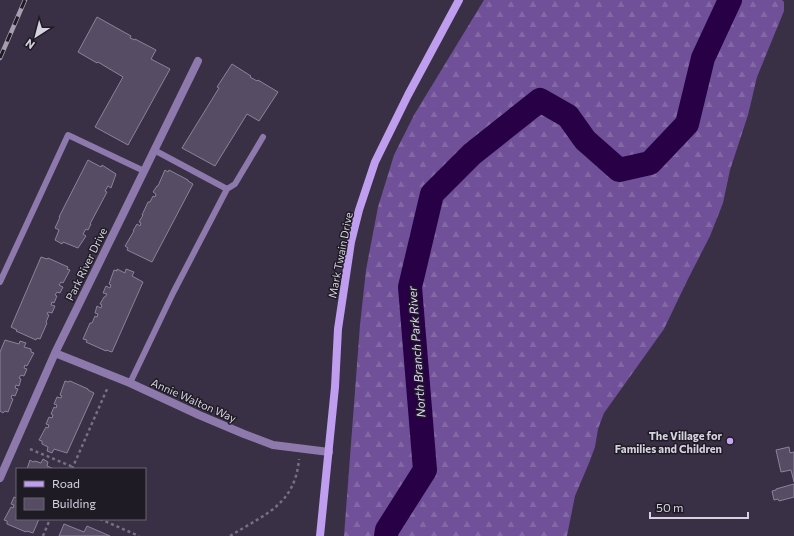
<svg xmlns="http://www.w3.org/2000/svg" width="794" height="536" font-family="Commissioner,sans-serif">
	<defs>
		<pattern id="forest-firs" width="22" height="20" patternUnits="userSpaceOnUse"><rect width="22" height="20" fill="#705098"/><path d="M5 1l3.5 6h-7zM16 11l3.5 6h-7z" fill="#8468a6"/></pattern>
	</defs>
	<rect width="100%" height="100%" fill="#393046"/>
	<!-- forest -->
	<path fill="url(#forest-firs)" d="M484,0H782L784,2V11L757,77L748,115L730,170L723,203L710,236L686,283L664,329L604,413L598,429L595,447L589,463L575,496L567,536H344L360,325L366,270L378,207L394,155L414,115Z"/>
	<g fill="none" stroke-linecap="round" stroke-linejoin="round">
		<!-- river -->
		<path stroke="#270045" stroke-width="24" d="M386,536L387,530L425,470L410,287L432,194L472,154L540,100L568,116L585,140L619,170L650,163L687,124L703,58L730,0"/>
	</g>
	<!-- building -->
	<path fill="#564d64" stroke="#8c829b" d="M97,17L131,36L130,38L135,40V39L156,50L151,59L170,69L128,145L95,127L123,77L98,62L97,63L78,52Z
		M232,64L251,76L250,77L257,81L258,80L278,92L259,121L247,114L215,166L182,148L219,88L217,87Z
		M88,160L101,167L102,165L116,174L111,188L108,186L105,191L107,192L90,224H91L88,230L86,229L83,234L86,236L78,248L63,242L62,244L55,240L59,230L55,228L60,217H59Z
		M165,170L168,172L169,170L188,180V181L193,184L152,262L127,250L128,248L125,246L134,231H133L137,224L140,226L141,223L139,222L143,215H142L148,202H150L153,196L155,197L156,194L153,192L157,186H158Z
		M41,257L47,259L48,258L68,267L67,269L70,270L63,283L61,282L59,285L63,287L60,293L57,292L55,295L57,296L54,303L52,302L51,305L55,306L52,313L48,312L47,314L49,315L46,322L47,323L40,339L37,338L36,340L16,331L17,330L11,327Z
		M117,269L125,273L126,269L134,272L132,276L143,282L112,352L106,350V351L86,342L87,340L83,339L90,323H92L95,316L97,317L98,314L95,313L97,306L101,308L102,305L100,304L104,297H105L107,294L103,293L106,286L110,288L111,285L109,284L114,270L117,271Z
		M5,340L19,344L20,341L26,343L24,347L31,349V352L34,353L27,366L25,365L24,368L27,369L24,376L21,375L19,378L21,379L19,386L16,385L15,388L18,389L15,396L12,395L11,398L13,399L8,412L5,411L3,413L0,411V352Z
		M65,381L68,382L70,381L88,389V390L94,393L67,453L54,449L52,453L47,451L48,447L42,444V441L39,440L46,427L48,428L49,425L46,424L49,417L52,418L53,415L51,414L54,407L56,408L57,405L54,404L57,397L61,398L62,396L60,395Z
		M789,447L790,453L794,452V482L791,470L781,472L776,450Z
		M43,459L48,462L47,466L54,469H27L30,460L33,462L35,461L41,463Z
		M794,484V497L779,501L778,499L774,500L772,491L776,490V489Z
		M14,497L17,498V519H39L33,533L27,531L26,532L7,524V521L4,520L11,507L13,508L14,505L11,504Z
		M64,524L84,532L87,526L110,536H59Z"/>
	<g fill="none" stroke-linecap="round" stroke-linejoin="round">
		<!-- path -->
		<path stroke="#776f82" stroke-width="2.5" stroke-dasharray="3 3" stroke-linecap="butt" d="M30,449L73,467
			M72,469L108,387
			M100,519L139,536
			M43,536L50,519
			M230,536C265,514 295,505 299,459"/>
		<!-- lane -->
		<path stroke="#8d79ac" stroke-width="6" d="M227,189L235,184L263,137
			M0,282L68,135L144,171
			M130,383L173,293L227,189L154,150"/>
		<!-- street -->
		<path stroke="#8d79ac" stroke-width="8" d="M55,353L130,383L199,415L244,434L273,445L329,452
			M0,478L55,353L198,61"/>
		<!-- secondary -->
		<path stroke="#bf9def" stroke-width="8" d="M320,536L335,387L338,329L351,242L359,210L375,162L408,95L459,0"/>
		<defs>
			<path id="rail" d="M0,58L25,0"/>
		</defs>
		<!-- rail casing -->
		<use href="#rail" stroke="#a59eaf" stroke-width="4.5"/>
		<!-- rail -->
		<use href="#rail" stroke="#1f1b25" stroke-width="3" stroke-dasharray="9" stroke-linecap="butt"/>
	</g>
	<!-- markers -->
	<circle fill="#c5a7f1" stroke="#1f1b25" stroke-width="1.5" cx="730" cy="441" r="4"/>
	<g text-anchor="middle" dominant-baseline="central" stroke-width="3" stroke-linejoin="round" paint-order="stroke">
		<!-- street labels -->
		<g font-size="11" fill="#d7d2e0" stroke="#1f1b25">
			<text transform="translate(340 255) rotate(-79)">Mark Twain Drive</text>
			<text transform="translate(86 264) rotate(-64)">Park River Drive</text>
			<text transform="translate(194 400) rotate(24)">Annie Walton Way</text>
		</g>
		<!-- poi labels -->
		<g font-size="11" font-weight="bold" fill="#d7d2e0" stroke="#1f1b25" text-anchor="end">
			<text x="722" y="435">The Village for<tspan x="722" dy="13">Families and Children</tspan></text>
		</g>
		<!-- water labels -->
		<g font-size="12" font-style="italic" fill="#e1d1fa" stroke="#1f1b25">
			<text transform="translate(416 352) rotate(-94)">North Branch Park River</text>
		</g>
	</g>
	<!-- legend -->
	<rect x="16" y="468" width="130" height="52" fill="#1f1b25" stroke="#696470"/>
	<rect x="24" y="481" width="20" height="6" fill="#bf9def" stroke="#696470"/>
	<text x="52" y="488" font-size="12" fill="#d7d2e0">Road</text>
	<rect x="24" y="498" width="20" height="12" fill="#564d64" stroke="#696470"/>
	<text x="52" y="508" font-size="12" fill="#d7d2e0">Building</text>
	<!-- north arrow -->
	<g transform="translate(36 36) rotate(216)" stroke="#1f1b25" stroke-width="3" paint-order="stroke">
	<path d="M0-3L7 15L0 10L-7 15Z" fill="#d7d2e0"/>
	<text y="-6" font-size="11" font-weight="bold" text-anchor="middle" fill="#d7d2e0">N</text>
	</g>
	<!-- scale -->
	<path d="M650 512v6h98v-6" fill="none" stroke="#d7d2e0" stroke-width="2"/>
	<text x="656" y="512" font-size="12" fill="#d7d2e0" stroke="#1f1b25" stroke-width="3" paint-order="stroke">50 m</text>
</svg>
